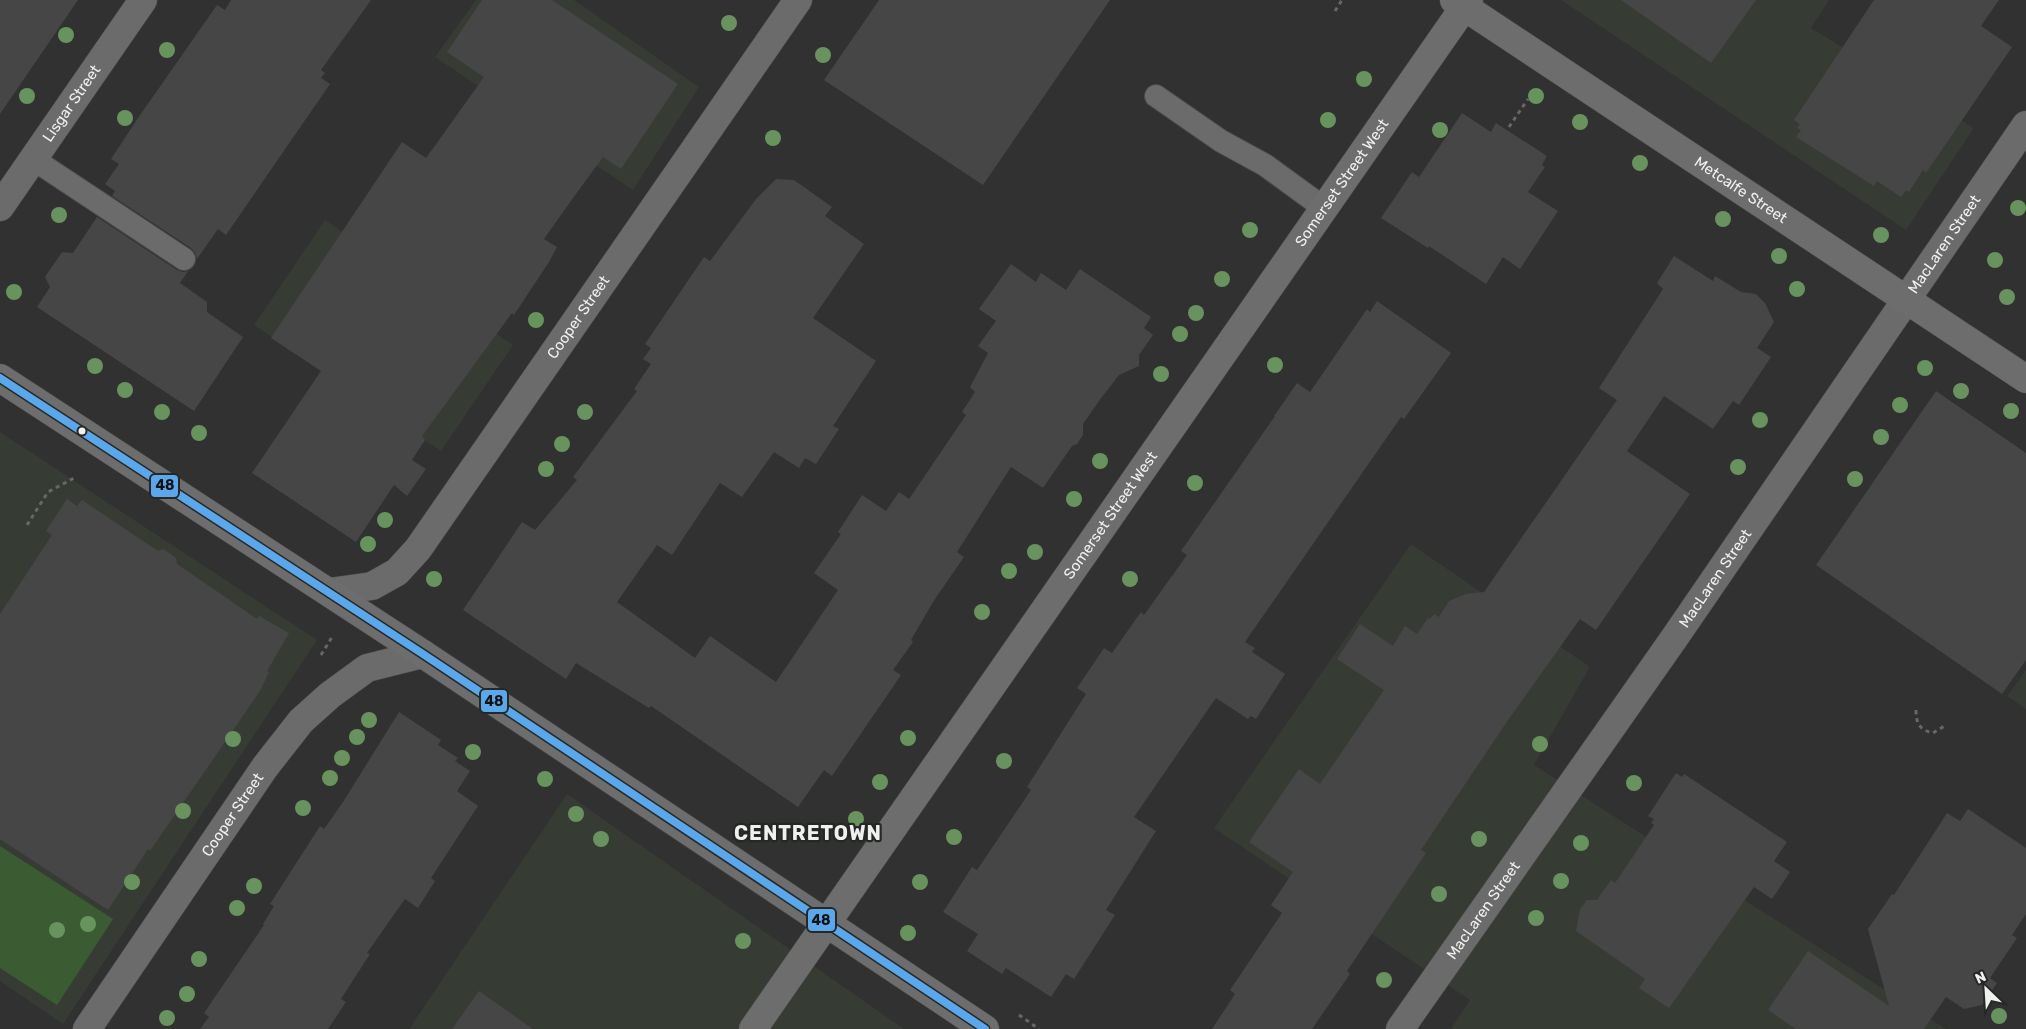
<svg xmlns="http://www.w3.org/2000/svg" width="2026" height="1029" font-family="Rubik,sans-serif">
	<rect width="100%" height="100%" fill="#303130"/>
	<!-- built -->
	<path fill="#363c34" d="M476,0H574L699,87L633,190L435,57Z
		M1561,0H1829L1811,28L1974,128L1906,230Z
		M325,220L513,345L441,451L254,325Z
		M0,432L317,640L63,1024L0,981Z
		M1411,544L1590,667L1534,765L1946,1029H1451L1470,1000L1214,828Z
		M2026,670V709L2007,696Z
		M567,794L904,1029H409Z"/>
	<!-- green -->
	<path fill="#3b5b33" d="M0,846L113,919L57,1005L0,968Z"/>
	<!-- building -->
	<path fill="#464646" d="M0,0H78L0,114Z
		M231,0H371L321,70L325,73L321,78L330,84L226,235L218,229L197,259L195,253L191,248L112,196L115,191L105,184L119,164L111,159L138,118L217,5L225,10Z
		M482,0H552L678,84L621,169L603,157L573,198L544,239L557,247L549,262L514,315L512,313L422,436L425,440L412,460L426,469L407,496L394,485L356,542L252,473L321,371L271,338L402,142L426,158L484,77L447,52Z
		M879,0H1110L983,185L824,80Z
		M1621,0H1756L1711,63Z
		M1874,0H1999L1981,26L2012,47L1926,173L1923,170L1909,192L1906,190L1901,197L1877,181L1874,186L1796,137L1801,130L1797,128L1800,124L1794,120Z
		M1462,113L1491,132L1496,123L1547,156L1542,165L1545,167L1528,192L1558,211L1520,269L1503,257L1486,284L1429,246L1428,248L1381,218L1412,172L1419,177Z
		M776,179L794,180L832,207L825,216L864,244L813,318L876,361L833,426L839,429L816,464L805,458L799,468L774,452L742,497L720,483L672,555L657,545L617,602L695,658L710,636L776,682L838,590L814,573L841,534L838,532L862,495L886,511L899,492L909,499L966,415L962,412L975,392L970,387L988,353L978,346L996,321L979,309L1011,264L1036,282L1041,273L1066,290L1080,269L1151,317L1144,328L1153,335L1139,355V366L1119,375L1102,397L1083,424V435L1077,444L1072,446L1043,488L1011,467L957,552L964,557L933,602L911,640L913,642L893,670L901,675L832,776L824,770L798,807L651,706L649,708L576,663L566,679L463,610L522,522L535,530L577,480L573,477L637,391L634,389L651,364L643,359L651,348L645,344L704,257L710,261L756,199Z
		M97,217L177,270L183,272L188,271L180,283L207,302V312L243,337L194,411L37,307L50,287L45,277L62,252L73,253Z
		M1674,256L1713,281L1715,276L1741,292L1756,294L1765,303L1774,322L1757,348L1771,357L1739,405L1733,401L1713,429L1664,396L1627,451L1690,494L1596,630L1580,619L1506,723L1421,850L1426,853L1347,971L1350,974L1312,1029H1212L1235,994L1230,990L1282,913L1271,905L1293,872L1249,842L1299,769L1320,784L1384,690L1337,659L1360,624L1393,646L1405,626L1417,634L1428,618L1430,619L1434,614L1439,617L1449,601L1466,594L1484,592L1617,400L1599,388L1663,289L1657,283Z
		M1377,301L1451,353L1404,419L1401,417L1245,642L1255,648L1252,652L1285,674L1256,719L1251,716L1248,719L1216,698L1134,817L1156,831L1106,910L1115,915L1074,979L1066,974L1051,997L1006,968L1002,974L967,951L978,934L943,912L972,867L977,870L1031,790L1027,787L1086,694L1077,688L1104,648L1112,653L1141,612L1144,615L1187,555L1181,551L1275,416H1274L1297,383L1310,392L1367,309L1370,312Z
		M1936,391L2026,453V660L2002,694L1816,565Z
		M67,499L77,506L82,500L158,551L164,549L176,558L177,564L257,619L259,616L289,633L267,671L269,672L260,691L150,851L148,849L108,910L0,839V614L52,535L46,531Z
		M399,712L441,740L438,745L458,758L455,761L470,771L457,791L478,806L431,878L435,881L418,908L405,899L367,953L370,954L341,999L346,1002L328,1029H200L209,1017L204,1013L264,925L263,924L274,906L270,904L320,826L324,829L343,802Z
		M1676,773L1682,777L1684,774L1787,842L1774,861L1790,872L1772,899L1754,887L1669,1008L1639,988L1645,979L1576,931L1580,909L1587,900H1597L1611,880L1615,883L1654,825L1651,823L1654,819L1648,816Z
		M1968,809L2026,848V914L2012,935L2017,938L1990,978L1997,983L1982,1005L1964,1009L1946,997L1924,1029H1796L1768,1010L1808,951L1889,1006L1868,929L1892,894L1894,895L1947,813L1960,821Z
		M479,991L533,1029H452Z"/>
	<g fill="none" stroke-linecap="round" stroke-linejoin="round">
		<defs>
			<path id="lane" d="M1156,96L1221,141L1265,165L1324,208
				M33,159L184,259"/>
			<g id="street">
				<path id="s1" d="M0,207L143,0"/>
				<path id="s2" d="M329,592L372,586L397,572L418,549L798,0"/>
				<path id="s3" d="M87,1029L265,767L301,721L330,695L367,668L423,654"/>
				<path id="s4" d="M1400,1029L1675,637L2026,125"/>
			</g>
			<g id="secondary">
				<path id="s5" d="M1454,0L2026,379"/>
				<path d="M0,378L423,654L985,1029"/>
				<path id="s6" d="M753,1029L1469,0"/>
			</g>
		</defs>
		<!-- lane casing -->
		<use href="#lane" stroke="#4b4c4b" stroke-width="24"/>
		<!-- street casing -->
		<use href="#street" stroke="#4b4c4b" stroke-width="29"/>
		<!-- secondary casing -->
		<use href="#secondary" stroke="#4b4c4b" stroke-width="29"/>
		<!-- path -->
		<path stroke="#666766" stroke-width="3" stroke-dasharray="4 4" stroke-linecap="butt" d="M1335,11L1342,0
			M1509,127L1528,99
			M27,525L48,492L74,478
			M321,655L332,637
			M1916,710C1916,724 1920,730 1933,733L1946,725
			M1019,1015L1039,1029"/>
		<!-- lane -->
		<use href="#lane" stroke="#6b6b6b" stroke-width="22"/>
		<!-- street -->
		<use href="#street" stroke="#6b6b6b" stroke-width="28"/>
		<!-- secondary -->
		<use href="#secondary" stroke="#6c6d6c" stroke-width="28"/>
		<defs>
			<path id="bus-1" d="M0,378L423,654L985,1029"/>
		</defs>
		<!-- bus-1 casing -->
		<use href="#bus-1" stroke="#262825" stroke-width="11"/>
		<!-- bus-1 -->
		<use href="#bus-1" stroke="#5aa8eb" stroke-width="8"/>
	</g>
	<!-- trees -->
	<g fill="#69935e">
		<circle cx="729" cy="23" r="8"/>
		<circle cx="66" cy="35" r="8"/>
		<circle cx="167" cy="50" r="8"/>
		<circle cx="823" cy="55" r="8"/>
		<circle cx="1364" cy="79" r="8"/>
		<circle cx="27" cy="96" r="8"/>
		<circle cx="1536" cy="96" r="8"/>
		<circle cx="125" cy="118" r="8"/>
		<circle cx="1328" cy="120" r="8"/>
		<circle cx="1580" cy="122" r="8"/>
		<circle cx="1440" cy="130" r="8"/>
		<circle cx="773" cy="138" r="8"/>
		<circle cx="1640" cy="163" r="8"/>
		<circle cx="2018" cy="208" r="8"/>
		<circle cx="59" cy="215" r="8"/>
		<circle cx="1723" cy="219" r="8"/>
		<circle cx="1250" cy="230" r="8"/>
		<circle cx="1881" cy="235" r="8"/>
		<circle cx="1779" cy="256" r="8"/>
		<circle cx="1995" cy="260" r="8"/>
		<circle cx="1222" cy="279" r="8"/>
		<circle cx="1797" cy="289" r="8"/>
		<circle cx="14" cy="292" r="8"/>
		<circle cx="2007" cy="297" r="8"/>
		<circle cx="1196" cy="313" r="8"/>
		<circle cx="536" cy="320" r="8"/>
		<circle cx="1180" cy="334" r="8"/>
		<circle cx="1275" cy="365" r="8"/>
		<circle cx="95" cy="366" r="8"/>
		<circle cx="1925" cy="368" r="8"/>
		<circle cx="1161" cy="374" r="8"/>
		<circle cx="125" cy="390" r="8"/>
		<circle cx="1961" cy="391" r="8"/>
		<circle cx="1900" cy="405" r="8"/>
		<circle cx="2011" cy="411" r="8"/>
		<circle cx="162" cy="412" r="8"/>
		<circle cx="585" cy="412" r="8"/>
		<circle cx="1760" cy="420" r="8"/>
		<circle cx="199" cy="433" r="8"/>
		<circle cx="1881" cy="437" r="8"/>
		<circle cx="562" cy="444" r="8"/>
		<circle cx="1100" cy="461" r="8"/>
		<circle cx="1738" cy="467" r="8"/>
		<circle cx="546" cy="469" r="8"/>
		<circle cx="1855" cy="479" r="8"/>
		<circle cx="1195" cy="483" r="8"/>
		<circle cx="1074" cy="499" r="8"/>
		<circle cx="385" cy="520" r="8"/>
		<circle cx="368" cy="544" r="8"/>
		<circle cx="1035" cy="552" r="8"/>
		<circle cx="1009" cy="571" r="8"/>
		<circle cx="434" cy="579" r="8"/>
		<circle cx="1130" cy="579" r="8"/>
		<circle cx="982" cy="612" r="8"/>
		<circle cx="369" cy="720" r="8"/>
		<circle cx="357" cy="737" r="8"/>
		<circle cx="908" cy="738" r="8"/>
		<circle cx="233" cy="739" r="8"/>
		<circle cx="1540" cy="744" r="8"/>
		<circle cx="473" cy="752" r="8"/>
		<circle cx="342" cy="758" r="8"/>
		<circle cx="1004" cy="761" r="8"/>
		<circle cx="330" cy="778" r="8"/>
		<circle cx="545" cy="779" r="8"/>
		<circle cx="880" cy="782" r="8"/>
		<circle cx="1634" cy="783" r="8"/>
		<circle cx="303" cy="808" r="8"/>
		<circle cx="183" cy="811" r="8"/>
		<circle cx="576" cy="814" r="8"/>
		<circle cx="856" cy="819" r="8"/>
		<circle cx="954" cy="837" r="8"/>
		<circle cx="601" cy="839" r="8"/>
		<circle cx="1479" cy="839" r="8"/>
		<circle cx="1581" cy="843" r="8"/>
		<circle cx="1561" cy="881" r="8"/>
		<circle cx="132" cy="882" r="8"/>
		<circle cx="920" cy="882" r="8"/>
		<circle cx="254" cy="886" r="8"/>
		<circle cx="1439" cy="894" r="8"/>
		<circle cx="237" cy="908" r="8"/>
		<circle cx="1536" cy="918" r="8"/>
		<circle cx="88" cy="924" r="8"/>
		<circle cx="57" cy="930" r="8"/>
		<circle cx="908" cy="933" r="8"/>
		<circle cx="743" cy="941" r="8"/>
		<circle cx="199" cy="959" r="8"/>
		<circle cx="1384" cy="980" r="8"/>
		<circle cx="187" cy="994" r="8"/>
		<circle cx="1999" cy="1016" r="8"/>
		<circle cx="167" cy="1018" r="8"/>
	</g>
	<!-- markers -->
	<circle fill="#eff1ee" stroke="#262825" stroke-width="2" cx="82" cy="431" r="4.5"/>
	<g text-anchor="middle" dominant-baseline="central" stroke-width="4.5" stroke-linejoin="round" paint-order="stroke">
		<!-- street labels -->
		<g font-size="15" fill="#eff1ee" stroke="#262825">
			<text stroke="none"><textPath href="#s1" startOffset="126">Lisgar Street</textPath></text>
			<text stroke="none"><textPath href="#s6" startOffset="1031">Somerset Street West</textPath></text>
			<text stroke="none"><textPath href="#s5" startOffset="344">Metcalfe Street</textPath></text>
			<text stroke="none"><textPath href="#s4" startOffset="955">MacLaren Street</textPath></text>
			<text stroke="none"><textPath href="#s2" startOffset="385">Cooper Street</textPath></text>
			<text stroke="none"><textPath href="#s6" startOffset="626">Somerset Street West</textPath></text>
			<text stroke="none"><textPath href="#s4" startOffset="550">MacLaren Street</textPath></text>
			<text stroke="none"><textPath href="#s3" startOffset="259">Cooper Street</textPath></text>
			<text stroke="none"><textPath href="#s4" startOffset="145">MacLaren Street</textPath></text>
		</g>
		<!-- district labels -->
		<g font-size="20" font-weight="bold" letter-spacing="1" fill="#eff1ee" stroke="#262825">
			<text x="808" y="833">CENTRETOWN</text>
		</g>
	</g>
	<g stroke="#262825" stroke-width="2">
		<rect x="150" y="474" width="29" height="24" rx="5" fill="#5aa8eb"/>
		<rect x="480" y="689" width="28" height="24" rx="5" fill="#5aa8eb"/>
		<rect x="807" y="908" width="29" height="24" rx="5" fill="#5aa8eb"/>
	</g>
	<g font-size="14" text-anchor="middle" font-weight="bold" fill="#111">
		<text x="165" y="490">48</text>
		<text x="494" y="706">48</text>
		<text x="821" y="925">48</text>
	</g>
	<!-- north arrow -->
	<g transform="translate(1986 989) rotate(335)" stroke="#262825" stroke-width="4" paint-order="stroke">
	<path d="M0-4L9 19L0 12L-9 19Z" fill="#eff1ee"/>
	<text y="-8" font-size="14" font-weight="bold" text-anchor="middle" fill="#eff1ee">N</text>
	</g>
</svg>
